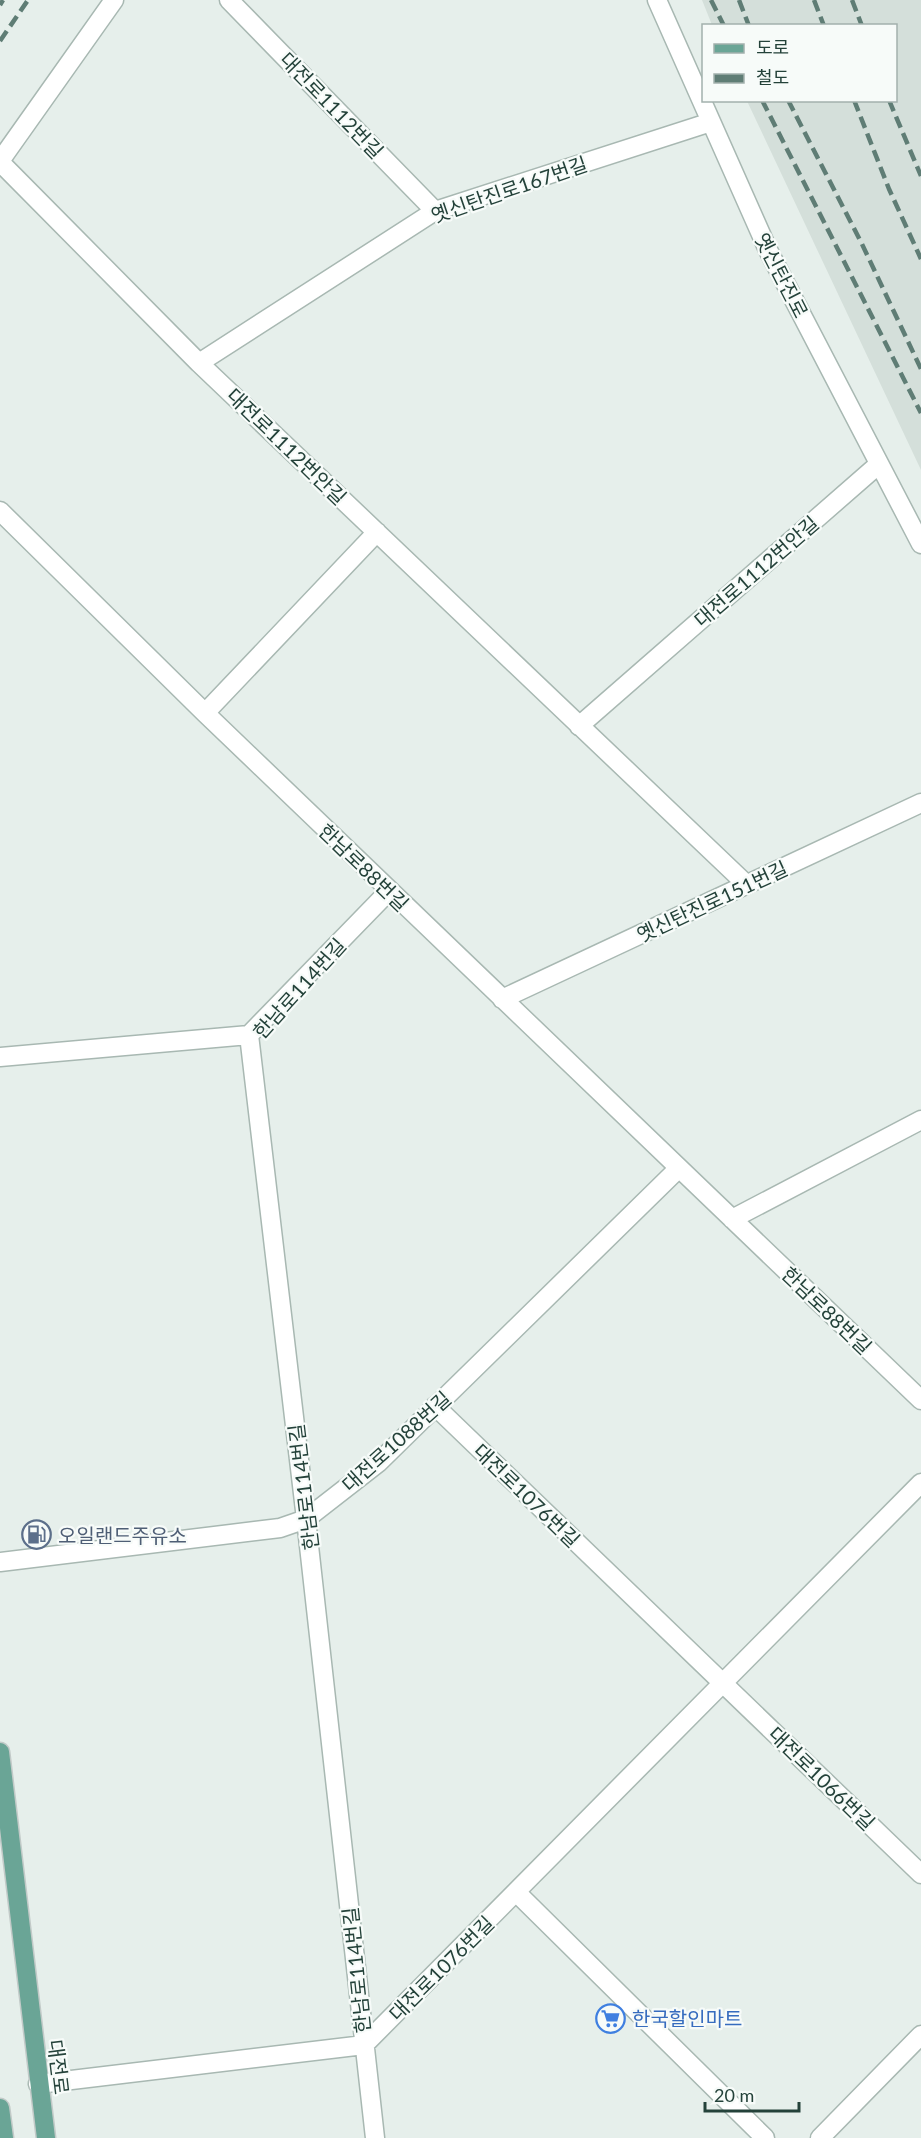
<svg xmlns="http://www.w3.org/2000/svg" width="921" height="2138" font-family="Lato,'Noto Sans KR',sans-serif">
	<rect width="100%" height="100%" fill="#e6efeb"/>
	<!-- built -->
	<path fill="#d4dfda" d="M702,0H921V470L747,101L896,100V26L712,25Z"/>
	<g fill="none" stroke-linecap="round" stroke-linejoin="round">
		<defs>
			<path id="minor" d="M229,0L435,211
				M657,0L768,250L921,544
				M0,161L114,0
				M0,162L199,363L746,884
				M199,363L435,211L711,122
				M0,511L205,713L921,1400
				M205,713L377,532
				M579,726L879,464
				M502,999L921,803
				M0,1057L249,1035
				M732,1219L921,1120
				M435,1406L921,1874
				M0,1562L280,1528L306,1519L378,1463L679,1168
				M516,1892L765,2138
				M38,2084L364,2045L921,1483
				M375,2138L306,1519L249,1035L389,891
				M820,2138L921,2035"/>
			<path id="primary" d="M0,1752L46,2138
				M0,2108L4,2138"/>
		</defs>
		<!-- minor casing -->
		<use href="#minor" stroke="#a8b8b2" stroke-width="21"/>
		<!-- primary casing -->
		<use href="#primary" stroke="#c2cac8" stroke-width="21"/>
		<!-- minor -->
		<use href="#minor" stroke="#fff" stroke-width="18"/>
		<!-- primary -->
		<use href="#primary" stroke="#6aa596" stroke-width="18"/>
		<!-- rail -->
		<path stroke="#5f7d75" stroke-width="4.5" stroke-dasharray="12 6" stroke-linecap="butt" d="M711,0L724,26
			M739,0L749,26
			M814,0L824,26
			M852,0L862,26
			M0,5L3,0
			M0,41L28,0
			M762,100L921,413
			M788,100L862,244L921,369
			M854,100L889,189L921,259
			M889,100L921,176"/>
	</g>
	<!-- icons -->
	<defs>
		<symbol id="fuel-ring" viewBox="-11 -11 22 22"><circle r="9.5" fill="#f7fbf9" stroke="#5c6f8a" stroke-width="1.5"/><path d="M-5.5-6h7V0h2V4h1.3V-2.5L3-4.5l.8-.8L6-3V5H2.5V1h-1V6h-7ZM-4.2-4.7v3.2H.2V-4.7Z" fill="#5c6f8a"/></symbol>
		<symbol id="supermarket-ring" viewBox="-11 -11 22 22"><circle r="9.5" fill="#f7fbf9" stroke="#3f7fe0" stroke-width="1.5"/><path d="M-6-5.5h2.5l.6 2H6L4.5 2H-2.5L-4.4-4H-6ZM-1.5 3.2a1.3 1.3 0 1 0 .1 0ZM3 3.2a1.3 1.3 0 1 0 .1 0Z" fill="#3f7fe0"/></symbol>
	</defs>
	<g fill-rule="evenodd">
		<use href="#fuel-ring" x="20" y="1518" width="33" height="33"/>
		<use href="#supermarket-ring" x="594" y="2002" width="33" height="33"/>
	</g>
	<g text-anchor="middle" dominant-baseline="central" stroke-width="4.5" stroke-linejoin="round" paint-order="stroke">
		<!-- street labels -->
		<g font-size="20" fill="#24423a" stroke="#f7fbf9">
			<text transform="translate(332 105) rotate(46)">대전로1112번길</text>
			<text transform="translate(509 189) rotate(-19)">옛신탄진로167번길</text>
			<text transform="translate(782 275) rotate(63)">옛신탄진로</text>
			<text transform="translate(287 446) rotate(44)">대전로1112번안길</text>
			<text transform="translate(756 571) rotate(-41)">대전로1112번안길</text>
			<text transform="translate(364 867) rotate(44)">한남로88번길</text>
			<text transform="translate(712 901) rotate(-25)">옛신탄진로151번길</text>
			<text transform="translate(299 988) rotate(-48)">한남로114번길</text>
			<text transform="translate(827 1310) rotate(44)">한남로88번길</text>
			<text transform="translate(396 1441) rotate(-42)">대전로1088번길</text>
			<text transform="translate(303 1487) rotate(-97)">한남로114번길</text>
			<text transform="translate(527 1495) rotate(44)">대전로1076번길</text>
			<text transform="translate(822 1778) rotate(44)">대전로1066번길</text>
			<text transform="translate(441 1968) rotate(-45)">대전로1076번길</text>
			<text transform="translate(356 1970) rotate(-96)">한남로114번길</text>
			<text transform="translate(59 2067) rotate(83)">대전로</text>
		</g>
		<!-- service labels -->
		<g font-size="20" fill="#4e5e75" stroke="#f7fbf9" text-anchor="start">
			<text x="58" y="1535">오일랜드주유소</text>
		</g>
		<!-- shop labels -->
		<g font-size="20" fill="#366cbe" stroke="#f7fbf9" text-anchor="start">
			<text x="632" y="2018">한국할인마트</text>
		</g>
	</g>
	<!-- legend -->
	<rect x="702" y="24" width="195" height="78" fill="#f7fbf9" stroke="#a3b1ad" stroke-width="1.5"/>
	<rect x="714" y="44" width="30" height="9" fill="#6aa596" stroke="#a3b1ad" stroke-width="1.5"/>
	<text x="756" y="54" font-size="18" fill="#24423a">도로</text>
	<rect x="714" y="74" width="30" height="9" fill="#5f7d75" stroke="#a3b1ad" stroke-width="1.5"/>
	<text x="756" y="84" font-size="18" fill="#24423a">철도</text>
	<!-- scale -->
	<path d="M705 2102v9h94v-9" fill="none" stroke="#24423a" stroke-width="3"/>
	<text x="714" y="2102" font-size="18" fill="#24423a" stroke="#f7fbf9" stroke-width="4.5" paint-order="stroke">20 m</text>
</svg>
